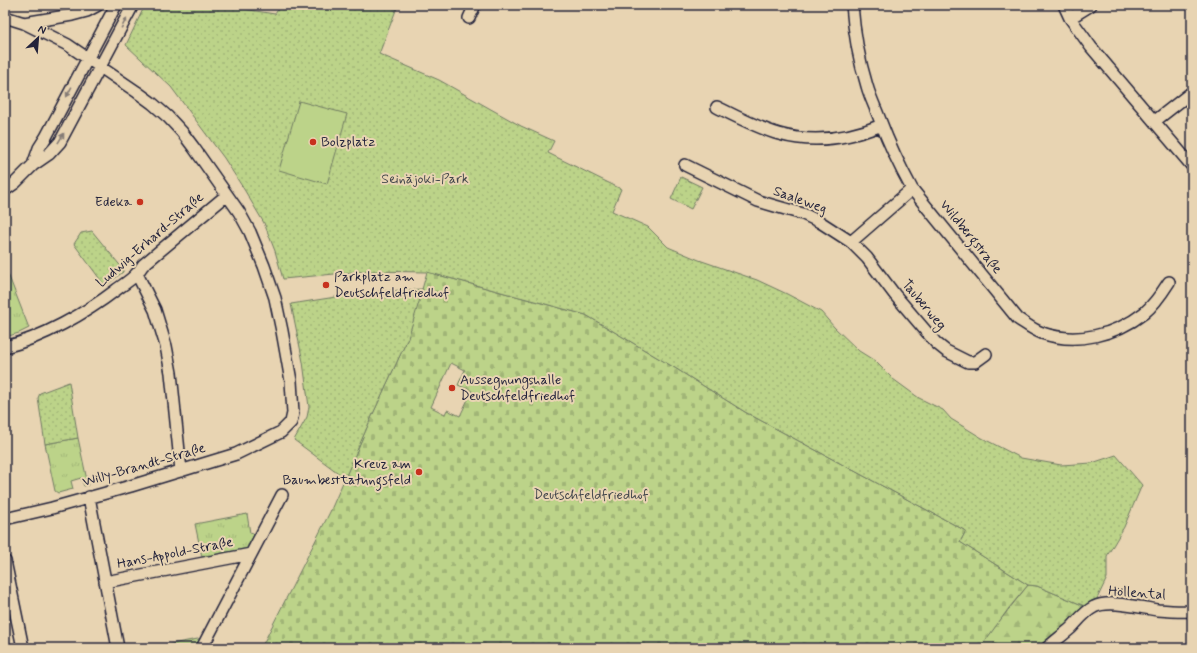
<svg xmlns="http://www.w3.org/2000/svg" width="1197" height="653" font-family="Mynerve,sans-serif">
	<defs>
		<pattern id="grass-tufts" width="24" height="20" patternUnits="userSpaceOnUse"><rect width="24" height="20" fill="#bcd389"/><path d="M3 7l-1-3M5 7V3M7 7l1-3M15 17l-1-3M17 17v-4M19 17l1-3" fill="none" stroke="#a1b577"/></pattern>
		<pattern id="forest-firs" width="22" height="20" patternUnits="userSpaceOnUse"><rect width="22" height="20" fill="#bcd389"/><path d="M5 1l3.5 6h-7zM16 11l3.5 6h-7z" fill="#a1b577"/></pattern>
		<pattern id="cemetery-stones" width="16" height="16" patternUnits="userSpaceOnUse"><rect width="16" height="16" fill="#bcd389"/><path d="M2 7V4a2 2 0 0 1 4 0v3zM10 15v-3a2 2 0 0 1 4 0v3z" fill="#a1b577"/></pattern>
		<pattern id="park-dots" width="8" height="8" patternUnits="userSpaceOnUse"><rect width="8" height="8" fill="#bcd389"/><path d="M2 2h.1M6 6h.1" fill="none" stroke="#a1b577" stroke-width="1.8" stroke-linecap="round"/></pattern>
	</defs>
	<rect width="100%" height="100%" fill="#e8d4b2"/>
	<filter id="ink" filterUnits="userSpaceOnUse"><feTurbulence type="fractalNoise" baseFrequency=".025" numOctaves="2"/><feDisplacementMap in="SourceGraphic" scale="8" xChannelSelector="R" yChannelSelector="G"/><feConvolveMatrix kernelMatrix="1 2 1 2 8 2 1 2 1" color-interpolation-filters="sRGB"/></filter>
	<g filter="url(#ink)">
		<!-- grass -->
		<path fill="url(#grass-tufts)" stroke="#6f7a62" d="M8,274L29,328L19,333L5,337V275Z
			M78,438L88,485L84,486L81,478L71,481L73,489L58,493L55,491L45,444Z
			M247,514L250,533L256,535L249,548L202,557L195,524Z
			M203,638L198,648H167L166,645Z"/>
		<!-- forest -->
		<path fill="url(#forest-firs)" stroke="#6f7a62" d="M1028,585L1037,586L1087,607L1039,648H978C995,627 1011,606 1028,585Z"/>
		<!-- cemetery -->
		<path fill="url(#cemetery-stones)" stroke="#6f7a62" fill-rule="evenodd" d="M427,272L586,315L675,368L745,412L966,531L960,542L1028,585L1009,608L980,648H261L330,512L372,416L408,338ZM451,363L465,370L458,385L472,391L460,416L447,410L445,414L431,407Z"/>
		<!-- park -->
		<path fill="url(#park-dots)" stroke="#6f7a62" d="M145,5H236L243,9L275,14L281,5H398L379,54L439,80L521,126L554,141L548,153L621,189L612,211L648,227L668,247L699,260L757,280L787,294L821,312L834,327L859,351L875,361L893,379L919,398L943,410L951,419L982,438L1021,458L1061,465L1092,463L1116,455L1142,485L1124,527L1107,556V578L1095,603L1087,607L1037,586L1028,585L960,542L966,531L745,412L675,368L586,315L427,272L365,271L283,279L275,251L264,223L245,191L224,158L171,87L126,45Z
			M681,177L702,187L691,209L671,199Z
			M92,231L123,269V272L105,286L74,244L81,233Z
			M423,289L408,338L372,416L345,478L294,440L307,417L309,407L303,362L291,304L368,292Z
			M69,382L78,438L45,444L38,398L40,393Z"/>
		<!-- pitch -->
		<path fill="#bcd389" stroke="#6f7a62" d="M299,101L347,114L327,184L279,170Z"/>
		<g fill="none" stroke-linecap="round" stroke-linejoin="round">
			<defs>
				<path id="street" d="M852,5C854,32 859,60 867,86C870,97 876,109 880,120C889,144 900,167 912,189L1018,319C1026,324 1033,330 1042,333C1076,345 1116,335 1144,313C1154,305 1162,293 1169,282
					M1064,5L1070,18L1091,47L1192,166
					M5,17L24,23L68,45L137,92L152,103L168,117L182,132L194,148L239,212L250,232L264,266L275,298L282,331L291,381L293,413L291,422L281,432L236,454L131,486L52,508L5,519
					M469,18L475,5
					M1070,18L1091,5
					M24,23L72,15L87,11L98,5
					M717,107C737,117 758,128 779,134C814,144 850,138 882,125
					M1155,121L1192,92
					M33,165L39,148L46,137L116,5
					M685,165L758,201L775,206L803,214L820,222L851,242L912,189
					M5,190L15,183L33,165L49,154L60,142L133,5
					M851,242L867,258L895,295L936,343L946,351L968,362H975L986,354
					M137,274L155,310L166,346L171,373L181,471
					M5,347C42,338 86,313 116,290C127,282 136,277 143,265L227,195
					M89,497L118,648
					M5,561L23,648
					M105,582L251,554
					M202,648L282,495
					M1047,648C1055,641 1063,635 1071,628C1078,621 1084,612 1094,607C1109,599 1141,608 1158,610C1169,611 1181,612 1192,611"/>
			</defs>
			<!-- street casing -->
			<use href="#street" stroke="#22223b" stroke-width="14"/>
			<!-- street -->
			<use href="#street" stroke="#e8d4b2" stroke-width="11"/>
		</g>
		<!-- one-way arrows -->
		<defs><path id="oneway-solid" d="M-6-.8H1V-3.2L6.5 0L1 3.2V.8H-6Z"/></defs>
		<g fill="#857b76">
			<use href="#oneway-solid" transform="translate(124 23) rotate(-62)"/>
			<use href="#oneway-solid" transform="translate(69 92) rotate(118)"/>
			<use href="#oneway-solid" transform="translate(61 138) rotate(-59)"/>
		</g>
	</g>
	<!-- markers -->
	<g fill="#c8321e" stroke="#e8d4b2" stroke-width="1.5">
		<circle cx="313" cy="142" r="4"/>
		<circle cx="140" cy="202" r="4"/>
		<circle cx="326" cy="285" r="4"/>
		<circle cx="452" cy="388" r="4"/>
		<circle cx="419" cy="472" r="4"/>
	</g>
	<g text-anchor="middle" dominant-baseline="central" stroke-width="4" stroke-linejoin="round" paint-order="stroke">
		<!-- poi labels -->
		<g font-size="14" fill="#22223b" stroke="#e8d4b2" text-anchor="start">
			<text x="321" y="142">Bolzplatz</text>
			<text x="132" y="202" text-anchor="end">Edeka</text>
			<text x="334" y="277">Parkplatz am<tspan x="334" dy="16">Deutschfeldfriedhof</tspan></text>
			<text x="460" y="380">Aussegnungshalle<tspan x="460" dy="16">Deutschfeldfriedhof</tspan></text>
			<text x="411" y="464" text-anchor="end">Kreuz am<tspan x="411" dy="16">Baumbesttatungsfeld</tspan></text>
		</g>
		<!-- park labels -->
		<g font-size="14" fill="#41454b" stroke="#e8d4b2">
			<text x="425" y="179">Seinäjoki-Park</text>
			<text x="591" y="495">Deutschfeldfriedhof</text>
		</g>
		<!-- street labels -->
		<g font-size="14" fill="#22223b" stroke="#e8d4b2">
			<text transform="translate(800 200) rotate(20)">Saaleweg</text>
			<text transform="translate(971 237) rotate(51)">Wildbergstraße</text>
			<text transform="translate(150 240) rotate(-41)">Ludwig-Erhard-Straße</text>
			<text transform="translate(924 305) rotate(50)">Tauberweg</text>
			<text transform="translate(144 465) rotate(-16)">Willy-Brandt-Straße</text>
			<text transform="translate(175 553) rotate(-11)">Hans-Appold-Straße</text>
			<text transform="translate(1137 593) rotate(4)">Höllental</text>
		</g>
	</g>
	<!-- margin -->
	<rect width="1197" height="653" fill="none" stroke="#e8d4b2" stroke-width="20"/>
	<rect x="10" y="10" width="1177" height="633" fill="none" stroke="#22223b" stroke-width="1.5" filter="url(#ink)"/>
	<!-- north arrow -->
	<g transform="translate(38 38) rotate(26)" stroke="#e8d4b2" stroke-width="3" paint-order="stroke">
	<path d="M0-3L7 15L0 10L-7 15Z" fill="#22223b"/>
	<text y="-6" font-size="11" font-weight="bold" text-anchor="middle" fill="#22223b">N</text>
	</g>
</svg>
